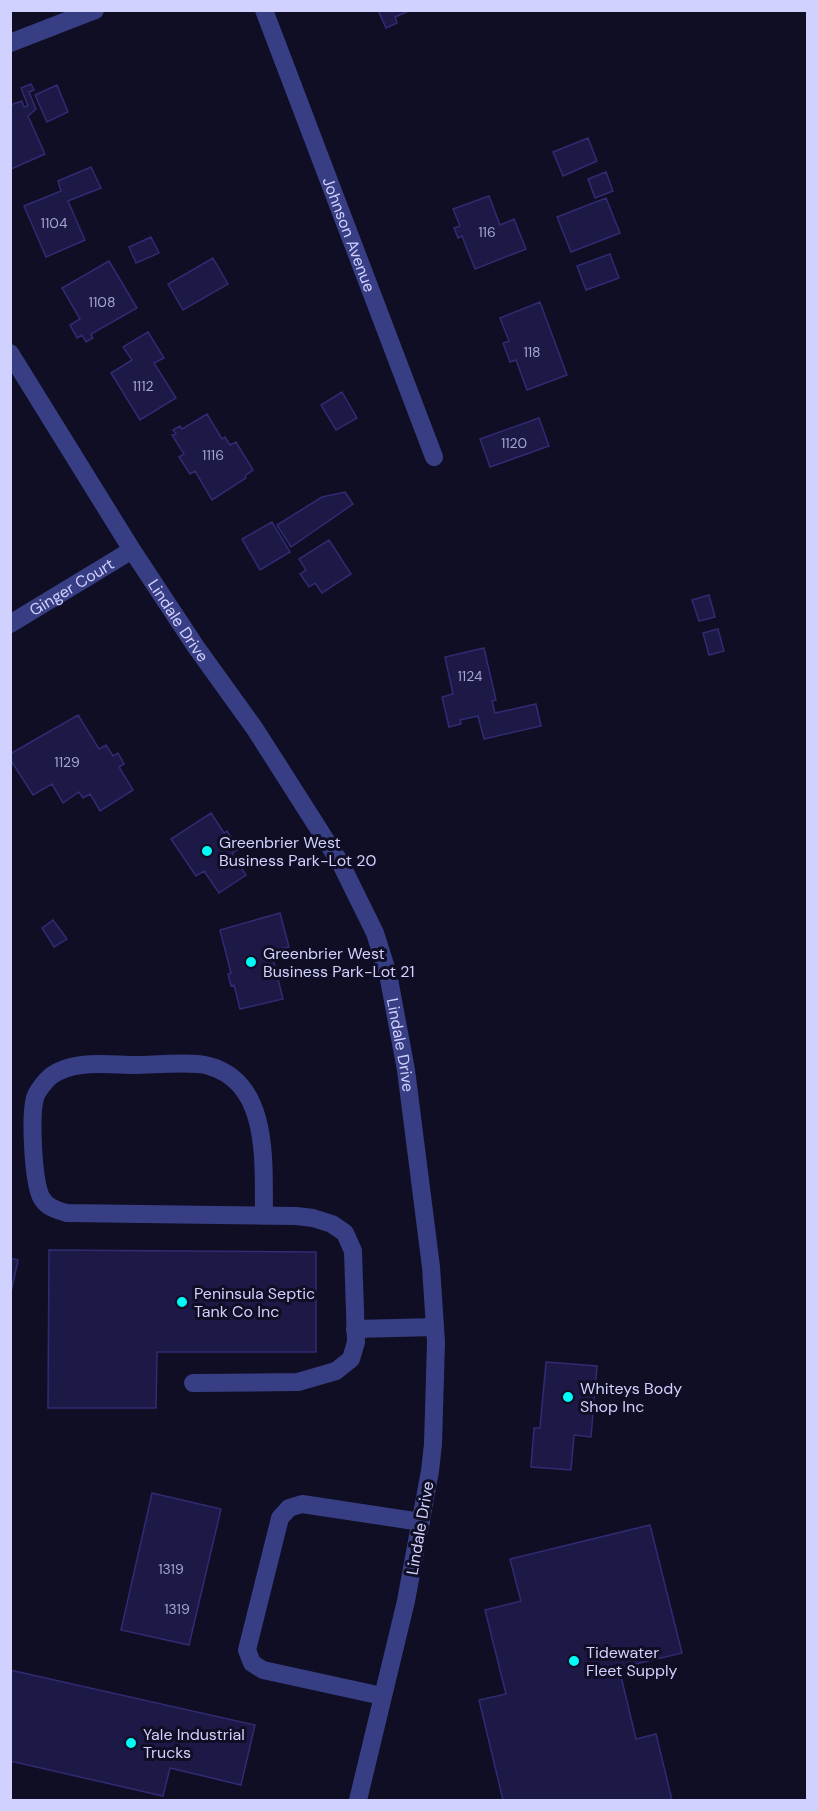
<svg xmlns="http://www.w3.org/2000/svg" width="818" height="1811" font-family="'DM Sans',sans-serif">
	<rect width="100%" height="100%" fill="#0f0e24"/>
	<!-- building -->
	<path fill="#1d1946" stroke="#302b72" stroke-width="1.5" d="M378,10H411L395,17L397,23L386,28Z
		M31,84L34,90L29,92L36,109L28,116L45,154L11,169L10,105L22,101L24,107L28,106L21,88Z
		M57,85L68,112L47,122L35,95Z
		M588,138L597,161L563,176L553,152Z
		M91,167L101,188L68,201L85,240L46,257L24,206L61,191L58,181Z
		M606,172L613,191L595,198L588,179Z
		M489,196L500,225L514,219L526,249L475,269L462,236L458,238L454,228L460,226L453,209Z
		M606,198L620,233L571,252L557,217Z
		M151,237L159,253L136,263L129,247Z
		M610,254L619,278L586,290L577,266Z
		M213,258L228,284L183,310L168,284Z
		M109,261L137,308L91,334L93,338L86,342L82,335L77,338L70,325L80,319L62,288Z
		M540,302L567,375L527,390L516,360L510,362L503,343L509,341L500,318Z
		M148,332L164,358L154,363L176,398L140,420L111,373L132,360L123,347Z
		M342,392L357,418L336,430L321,405Z
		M207,414L222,439L225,437L230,445L236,442L253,470L245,476L246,478L212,500L195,471L190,474L179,457L184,454L172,435L176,434L173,430L180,426L182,429Z
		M539,418L549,446L490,467L480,439Z
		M345,492L353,504L291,547L277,525L322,497Z
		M272,522L290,552L260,570L242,539Z
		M329,540L351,574L322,593L315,583L309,587L300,574L306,570L299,559Z
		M709,595L715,617L699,621L692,600Z
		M718,629L724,651L709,655L703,633Z
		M484,648L496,700L492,701L495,713L536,704L541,726L484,739L478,716L460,720L461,724L449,727L442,697L453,694L445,657Z
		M78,715L99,749L106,745L113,756L118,753L124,764L119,767L133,790L100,811L90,794L83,798L79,792L63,803L52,784L33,795L10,759V754Z
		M211,813L224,833L227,831L239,849L232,853L246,875L219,893L204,871L196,876L171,839Z
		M280,913L289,947L271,951L283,999L240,1009L234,985L231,986L228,974L231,973L220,930Z
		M53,920L67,939L54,947L42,928Z
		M49,1250L316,1252V1352H157L156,1408H48Z
		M10,1258L18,1260L10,1297Z
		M546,1362L597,1366L591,1437L574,1435L571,1470L531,1467L534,1428H540Z
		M152,1493L221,1509L189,1645L121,1630Z
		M650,1525L682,1653L619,1668L636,1739L656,1734L672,1800H503L479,1700L506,1694L485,1610L521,1601L510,1559Z
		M10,1670L255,1725L241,1785L170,1768L163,1796L10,1761Z"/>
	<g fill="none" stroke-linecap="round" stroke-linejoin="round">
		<!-- minor -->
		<g stroke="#383e84" stroke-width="18">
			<path id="s1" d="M264,10L434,457"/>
			<path d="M10,43L95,10"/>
			<path id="s2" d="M10,353L132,550L196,647L255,729L341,864L375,933L388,974L406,1070L431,1267L436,1342L433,1444L430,1471L406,1601L358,1800"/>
			<path id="s3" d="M10,624L132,550"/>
			<path d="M355,1329L435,1327"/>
			<path d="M193,1383L298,1382L336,1371L351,1359L356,1342L353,1251L345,1233L332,1224L313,1218L296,1216L67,1213C56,1210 46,1207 41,1197C33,1180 30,1116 35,1098C37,1091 46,1080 51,1076C74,1059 110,1065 136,1065C153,1065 194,1061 209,1066C271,1083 263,1165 264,1216"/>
			<path d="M382,1696L263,1670L252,1663L247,1650L280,1518L289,1508L302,1504L421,1522"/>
		</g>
	</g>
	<!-- markers -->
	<g fill="#00fcf7" stroke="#0f0e24" stroke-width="2">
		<circle cx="207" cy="851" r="6"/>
		<circle cx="251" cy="962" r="6"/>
		<circle cx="182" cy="1302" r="6"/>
		<circle cx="568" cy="1397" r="6"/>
		<circle cx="574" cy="1661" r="6"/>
		<circle cx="131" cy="1743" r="6"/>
	</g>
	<g text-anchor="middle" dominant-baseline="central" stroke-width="6" stroke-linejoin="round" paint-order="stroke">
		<!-- number labels -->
		<g font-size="14" fill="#a4a3d1">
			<text x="54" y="223">1104</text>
			<text x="487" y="232">116</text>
			<text x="102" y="302">1108</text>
			<text x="532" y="352">118</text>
			<text x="143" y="386">1112</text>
			<text x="514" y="443">1120</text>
			<text x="213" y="455">1116</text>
			<text x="470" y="676">1124</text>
			<text x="67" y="762">1129</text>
			<text x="171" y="1569">1319</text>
			<text x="177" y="1609">1319</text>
		</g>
		<!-- street labels -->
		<g font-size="16" fill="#d1d1ff" stroke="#0f0e24">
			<text stroke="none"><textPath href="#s1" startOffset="240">Johnson Avenue</textPath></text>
			<text stroke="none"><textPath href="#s3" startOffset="72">Ginger Court</textPath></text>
			<text stroke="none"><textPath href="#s2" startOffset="316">Lindale Drive</textPath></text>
			<text stroke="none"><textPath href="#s2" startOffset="801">Lindale Drive</textPath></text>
			<text transform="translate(420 1528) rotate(-80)">Lindale Drive</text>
		</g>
		<!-- poi labels -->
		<g font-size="16" fill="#d1d1ff" stroke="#0f0e24" text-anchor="start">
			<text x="219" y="842">Greenbrier West<tspan x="219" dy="18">Business Park-Lot 20</tspan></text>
			<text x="263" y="953">Greenbrier West<tspan x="263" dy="18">Business Park-Lot 21</tspan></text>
			<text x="194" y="1293">Peninsula Septic<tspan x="194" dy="18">Tank Co Inc</tspan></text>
			<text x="580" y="1388">Whiteys Body<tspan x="580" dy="18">Shop Inc</tspan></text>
			<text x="586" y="1652">Tidewater<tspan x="586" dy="18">Fleet Supply</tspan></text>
			<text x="143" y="1734">Yale Industrial<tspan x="143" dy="18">Trucks</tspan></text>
		</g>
	</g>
	<!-- border -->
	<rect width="818" height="1811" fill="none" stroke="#d1d1ff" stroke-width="24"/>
</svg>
